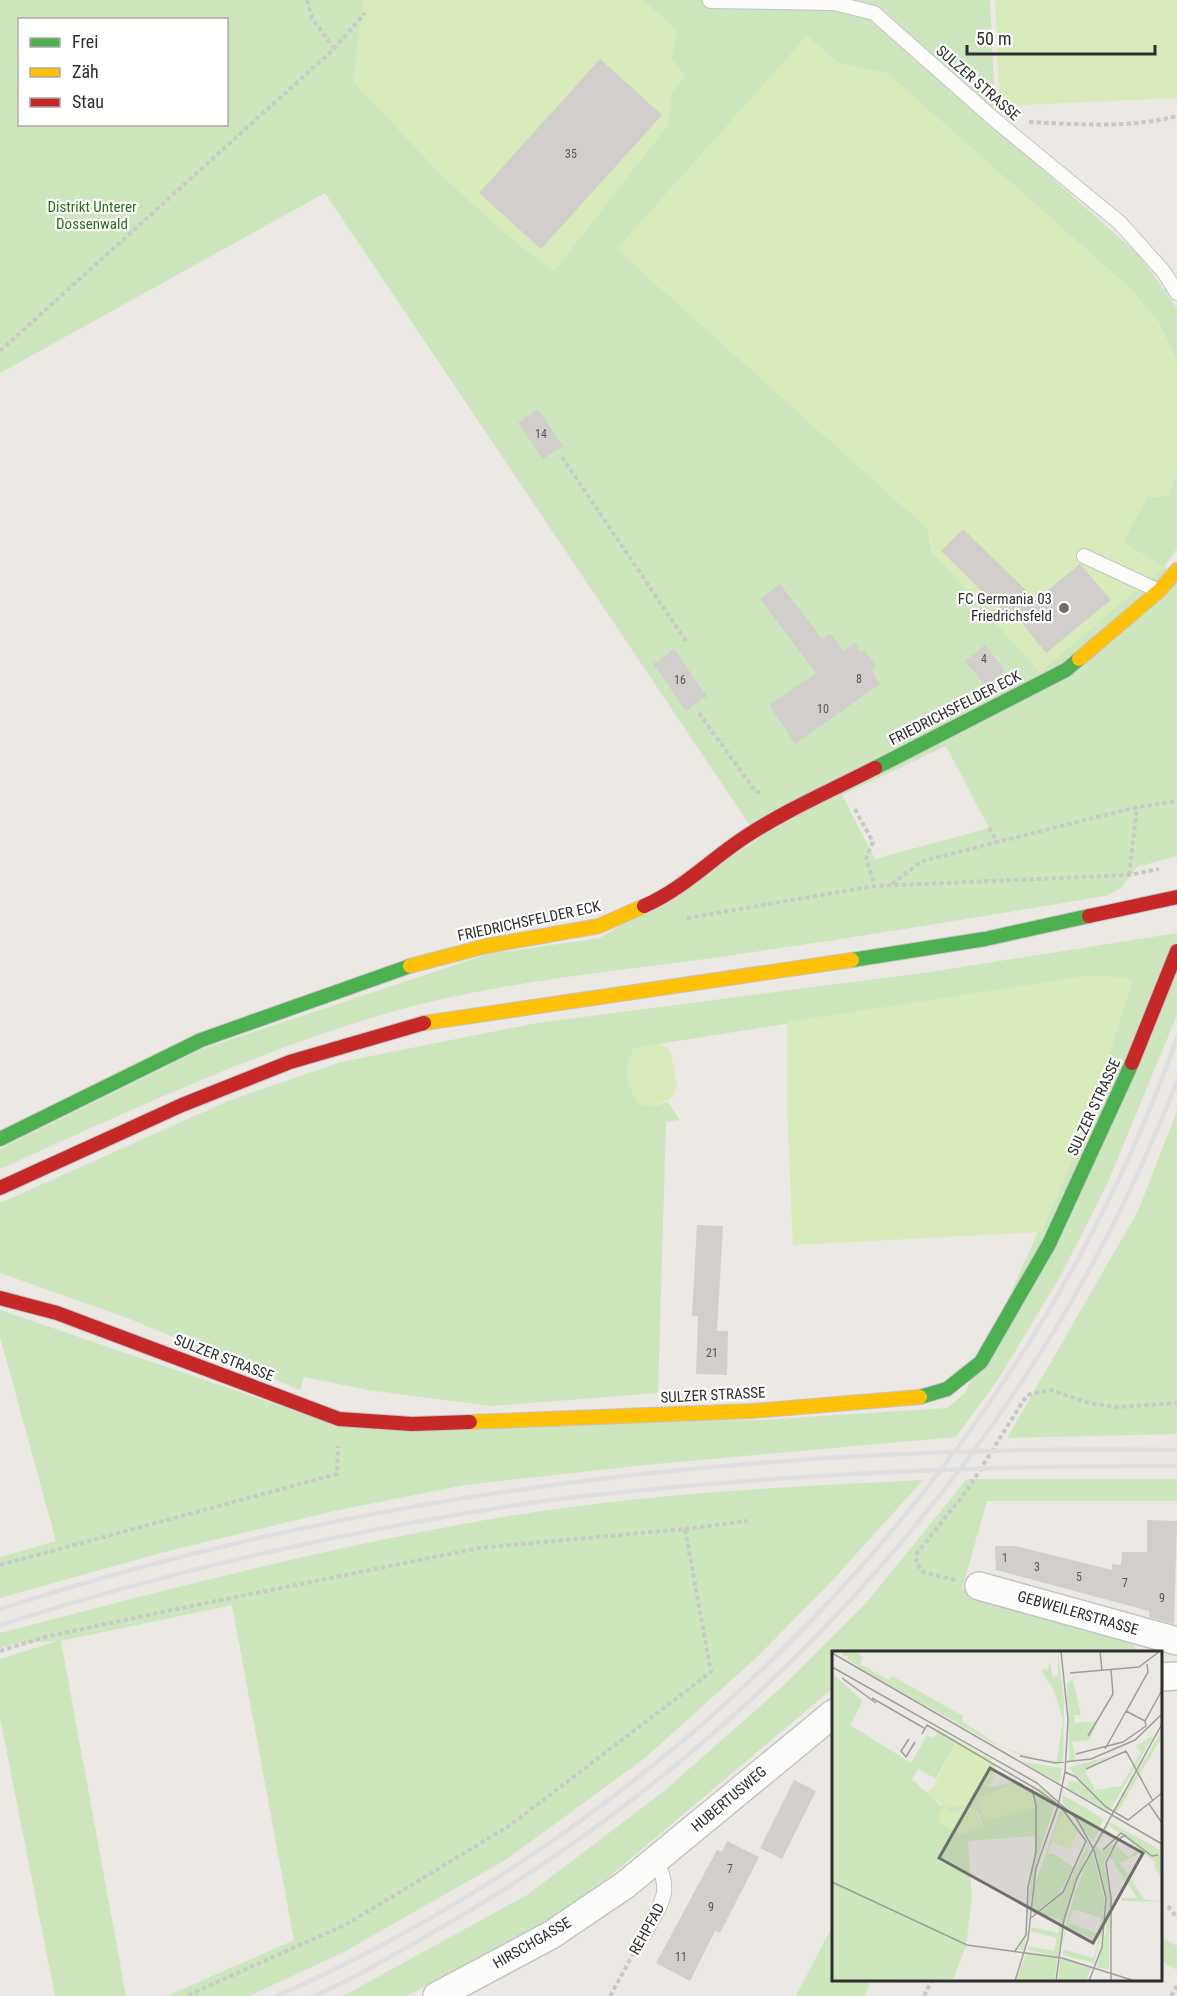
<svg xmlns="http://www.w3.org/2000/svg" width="1177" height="1996" font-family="'Roboto Condensed',sans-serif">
	<rect width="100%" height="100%" fill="#ece8e4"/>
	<!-- green -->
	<path fill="#cee6be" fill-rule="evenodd" d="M0,0H364L353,81C417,149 478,217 554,271L668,125L671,93L686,76L671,59L677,30L642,0H990L995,106L983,117L1139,255L1177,308V361L1159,323L1133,291L888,74L836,62L807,36L617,249L927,528L932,552L1040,672L1163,567L1123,542L1147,497L1168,496L1177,472V548L1164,567L1177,574V856L1137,867L1121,888L1105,896C974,918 844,939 713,958C614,971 514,981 417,1005C272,1043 136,1108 0,1169V1149L202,1049L488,954L600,938L759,839L325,193L0,373ZM20,20H226V124H20ZM946,746L989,828L875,859L842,795Z
		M1177,933V1015L1108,1182L1061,1275L999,1378L956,1437L645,1465L465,1485L334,1511L168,1551L0,1598V1557L56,1541L0,1337V1310L331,1423L758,1420L947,1408L965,1393L1084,1131L1133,980L930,1001L634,1048L655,1106L668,1102L680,1120L666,1122L658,1393L491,1406L368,1390L304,1377L300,1390L130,1319L0,1273V1203L228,1101L341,1062L537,1023L930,972Z
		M1177,1111V1434L1007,1438L1138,1211Z
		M967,1479H1177V1501H987L962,1589L1130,1640L1137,1652H834L833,1688L609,1877L553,1917L407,1996H343L527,1895L663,1792L783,1686L866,1603Z
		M923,1480L831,1582L756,1658L645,1758L507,1859L342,1953L249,1996H167L294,1940L232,1605L61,1641L126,1996H55L0,1718V1659L57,1641L19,1643L0,1648V1633C168,1589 338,1544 510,1516C647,1493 785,1487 923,1480Z
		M833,1925L834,1980H872L864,1996H796Z
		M1161,1937L1177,1946V1970L1161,1961Z"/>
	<!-- pitch -->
	<path fill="#d9eabb" d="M364,0H642L677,30L671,59L686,76L671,93L668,125L554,271C478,217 417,149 353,81Z
		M995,0H1177V98L1000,106Z
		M807,36L836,62L888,74L1133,291L1159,323L1177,361V472L1168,496L1147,497L1123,542L1164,567L1040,672L934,554L927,528L617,249Z
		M1092,975L1133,979L1084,1131L1042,1232L793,1245L787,1106V1022Z
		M661,1044L670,1050L677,1083L673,1097L655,1106L640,1105C626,1084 621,1071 634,1048Z"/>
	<!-- building -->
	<path fill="#d1cecb" d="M600,59L662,115L541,249L479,193Z
		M538,409L563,446L543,459L518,423Z
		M963,529L1036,600L1080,564L1111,600L1046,653L1009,607L1004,613L941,551Z
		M780,584L822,639L830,633L844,651L855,643L861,652L864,650L876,666L871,670L880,684L795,744L769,705L816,673L760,599Z
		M985,645L1005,670L986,686L965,661Z
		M674,649L707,696L686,711L653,664Z
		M697,1225L723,1226L717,1331H728L727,1375L696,1374L698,1316H692Z
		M1147,1520L1177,1521L1174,1624L1149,1617V1611L996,1570L995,1546H1015L1112,1570V1564L1121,1565L1122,1552H1147Z
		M794,1780L816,1791L782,1859L760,1848Z
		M727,1841L759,1857L720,1933L715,1931L690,1981L656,1963L717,1850L722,1852Z"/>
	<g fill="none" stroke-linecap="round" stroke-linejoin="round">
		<defs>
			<path id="lane" d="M710,1L834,3L874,13L995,120L1120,223L1164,272L1177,293
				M1084,556L1159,591
				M645,1933C661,1903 673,1893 656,1860"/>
			<path id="street" d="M979,1586L1177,1641
				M1160,1677L1177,1676
				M437,1996L551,1935L625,1885L834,1713"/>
			<path id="fast" d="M875,768L1066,670L1079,659
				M852,960L985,939L1089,916
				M0,1139L201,1040L410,966
				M920,1397L947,1389L981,1362L1049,1244L1132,1063"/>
			<path id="slow" d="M1079,659L1159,591L1177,570
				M410,966L486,946L599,926L644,906
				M424,1023L852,960
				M470,1422L752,1411L920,1397"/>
			<path id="jam" d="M644,906C683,889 710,860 745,837C786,810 832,790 875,768
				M1089,916L1177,897
				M1132,1063L1177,951
				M0,1188L182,1105L290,1062L424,1023
				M0,1298L57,1313L339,1419L412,1424L470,1422"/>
		</defs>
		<!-- lane casing -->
		<use href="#lane" stroke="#c5c4c5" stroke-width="16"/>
		<!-- street casing -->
		<use href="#street" stroke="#c5c4c5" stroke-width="30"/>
		<!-- fast casing -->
		<use href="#fast" stroke="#c5c4c5" stroke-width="16"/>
		<!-- slow casing -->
		<use href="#slow" stroke="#c5c4c5" stroke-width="16"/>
		<!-- jam casing -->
		<use href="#jam" stroke="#c5c4c5" stroke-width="16"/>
		<!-- path -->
		<path stroke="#c9c9c8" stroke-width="4" stroke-dasharray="4.5 3" stroke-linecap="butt" d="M307,0L312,18L334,49
			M1029,122C1079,124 1128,129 1177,116
			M0,351L334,49L365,13
			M562,457L686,641
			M699,713L756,792H763
			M855,809L873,842L866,859L875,886
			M989,828L998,843
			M1129,875L1137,807
			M892,884L922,861L1137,807L1177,801
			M687,918L875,886L1129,875L1159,869
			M685,1529L747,1521
			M0,1565L337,1474L338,1446
			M955,1580L923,1572L916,1563L917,1553L968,1489L1027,1395L1051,1390L1089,1403L1118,1407L1177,1403
			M0,1651L45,1637L167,1611L479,1548L685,1529L711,1672L509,1826L347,1924L186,1996
			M1168,1906L1177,1918
			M610,1996L637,1947
			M924,1996L932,1980
			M1171,1996L1177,1986"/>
		<!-- lane -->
		<use href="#lane" stroke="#fcfcfb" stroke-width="14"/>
		<!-- street -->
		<use href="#street" stroke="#fcfcfb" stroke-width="27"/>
		<!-- fast -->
		<use href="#fast" stroke="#4caf50" stroke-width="14"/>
		<!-- slow -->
		<use href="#slow" stroke="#ffc107" stroke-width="14"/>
		<!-- jam -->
		<use href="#jam" stroke="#c62828" stroke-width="14"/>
		<!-- rail -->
		<path stroke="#dfdfe1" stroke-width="4.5" d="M0,1609C379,1486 780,1444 1177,1450
			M0,1625C128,1584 258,1552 389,1527C448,1516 507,1505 567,1498C770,1475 973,1465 1177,1466
			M277,1996C684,1816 1028,1459 1177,1038
			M314,1996C364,1974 409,1946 456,1919C777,1729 1042,1431 1177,1081"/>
	</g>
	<!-- markers -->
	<circle fill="#706f6e" stroke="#fff" stroke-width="2" cx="1064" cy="608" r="6"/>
	<g text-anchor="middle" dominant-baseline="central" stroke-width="4.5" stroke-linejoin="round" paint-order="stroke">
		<!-- number labels -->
		<g font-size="12" fill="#585857">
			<text x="571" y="154">35</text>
			<text x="541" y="434">14</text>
			<text x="984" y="659">4</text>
			<text x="859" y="679">8</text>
			<text x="680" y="680">16</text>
			<text x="823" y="709">10</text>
			<text x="712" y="1353">21</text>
			<text x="1005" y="1558">1</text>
			<text x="1037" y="1567">3</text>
			<text x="1079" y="1577">5</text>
			<text x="1125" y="1583">7</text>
			<text x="1162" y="1598">9</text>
			<text x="730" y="1869">7</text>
			<text x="711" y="1907">9</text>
			<text x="681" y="1957">11</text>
		</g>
		<!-- street labels -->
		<g font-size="15" fill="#2e2e2e" stroke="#fff">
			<text transform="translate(978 83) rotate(41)">SULZER STRASSE</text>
			<text transform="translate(955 708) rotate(-27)">FRIEDRICHSFELDER ECK</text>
			<text transform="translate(529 921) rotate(-12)">FRIEDRICHSFELDER ECK</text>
			<text transform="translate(1094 1107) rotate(-65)">SULZER STRASSE</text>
			<text transform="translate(224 1358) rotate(21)">SULZER STRASSE</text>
			<text transform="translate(713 1395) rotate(-3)">SULZER STRASSE</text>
			<text transform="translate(1078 1613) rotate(16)">GEBWEILERSTRASSE</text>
			<text transform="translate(729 1799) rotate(-40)">HUBERTUSWEG</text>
			<text transform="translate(647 1929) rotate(-61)">REHPFAD</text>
			<text transform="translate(532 1943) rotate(-30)">HIRSCHGASSE</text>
		</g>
		<!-- park labels -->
		<g font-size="15" fill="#2c6e1b" stroke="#fff">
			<text x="92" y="207">Distrikt Unterer<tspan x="92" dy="17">Dossenwald</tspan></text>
		</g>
		<!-- poi labels -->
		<g font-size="15" fill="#2e2e2e" stroke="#fff" text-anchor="end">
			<text x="1052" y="599">FC Germania 03<tspan x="1052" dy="17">Friedrichsfeld</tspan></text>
		</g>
	</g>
	<!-- overview -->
	<g transform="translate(832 1651)">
		<rect width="330" height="330" fill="#ece8e4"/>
		<path d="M12,0H24L31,7L28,13L57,29L60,25L131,65L130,70L168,95L204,108L225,110L231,70L223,42L209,19L216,18L218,12L221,26L226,25V0L232,50L231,112L199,108L162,93L38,23L15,8L16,5H10ZM0,22L31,50L18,74L79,112L95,84L102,87L107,79L125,89L104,128L86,118L80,128L109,155L147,109L163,113V118L157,116L149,131L158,136L188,130L200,142L208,137L224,150L204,212L192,299H186L192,289L204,185L136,190L140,247L134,295L121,328L0,330ZM185,132L197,144L200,142L203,156L190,159L145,147ZM138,157L146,161L152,176L129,183L109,172L107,165ZM244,25L241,29L249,64H242L243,72L266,70L257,89L240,91L244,110L237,111L235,33ZM330,79V86L286,160H282ZM322,84L277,161L234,136L238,130L251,131L236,117L281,104L254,117V122L263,139L289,135L309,101L304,95ZM190,111L230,117L227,132ZM231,144L272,168L261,191L230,151ZM230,155L258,195L234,260L222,330H184L195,301L220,304L196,299V295L222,300L225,287L198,280L199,276L226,282L228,268L207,263L231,242L256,194L231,162L215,203H222L242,216L227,243L201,264L202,236ZM276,170L330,200V227L322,215L324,212L277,174L265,195L270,201L284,191L272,211L278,246L277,319L265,316L274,280L275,247L262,196ZM285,196L297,206L307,198L309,201L288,212L312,248L330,251L291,250L289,247H305L278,206ZM260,199L272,247L271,280L262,312L231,304V298L262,307L266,289L234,278L228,306L232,282L243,241ZM241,258L269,267L267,283L236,272ZM228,307L260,316L254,330H226Z" fill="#cee6be" fill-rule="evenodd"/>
		<path d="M125,89L159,108L157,116L165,120L158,135L149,131L137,153L117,157L93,142L101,137ZM185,132L197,144L200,142L203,156L153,170L145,147ZM112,156L121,161L142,158L152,176L129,183L109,172L107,165ZM231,162L246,180L237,199L219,190Z" fill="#d9eabb"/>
		<path fill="none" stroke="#a09e9b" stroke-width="1.5" d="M268,0L270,20M0,2L330,193M0,16L205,132L244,167L262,199L274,247L270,296L257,330M238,22L307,16L328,0M10,27L44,52M40,47L92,77M294,60L313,70L330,39M90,83L95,74L206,139L229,156L254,190L231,241L199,267M256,85L281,43L279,19M77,88L69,100L74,106L83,91M273,98L316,21L315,13M244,103L291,91L314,75L313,70M188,105L223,112L259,108L303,89L330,63M254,118L294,100L321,150M233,121L244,126L274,156L296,169L330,142M317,153L330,172M271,199L289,182L320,205L326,204M0,231L135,294L230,307L303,330M183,300L194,284L196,236L204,201V154L200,138M183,330L196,288L204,217L226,155L233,121L236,68L229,0M224,330L232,269L245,227L330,73M279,330V247L274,212L286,188L294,184"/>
		<path fill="#706f6e" fill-opacity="0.15" stroke="#706f6e" stroke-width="3" d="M158,117L311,202L261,292L107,207Z"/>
		<rect width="330" height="330" fill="none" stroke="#2e2e2e" stroke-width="3"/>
	</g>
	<!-- legend -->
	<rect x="18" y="18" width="210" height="108" fill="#ffffff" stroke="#ababab" stroke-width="1.5"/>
	<rect x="30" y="38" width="30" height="9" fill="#4caf50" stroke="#ababab" stroke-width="1.5"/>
	<text x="72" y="48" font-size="18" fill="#2e2e2e">Frei</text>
	<rect x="30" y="68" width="30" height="9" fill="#ffc107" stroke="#ababab" stroke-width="1.5"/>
	<text x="72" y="78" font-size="18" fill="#2e2e2e">Zäh</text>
	<rect x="30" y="98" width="30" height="9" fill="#c62828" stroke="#ababab" stroke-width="1.5"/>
	<text x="72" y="108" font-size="18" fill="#2e2e2e">Stau</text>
	<!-- scale -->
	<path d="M967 45v9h188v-9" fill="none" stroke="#2e2e2e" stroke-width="3"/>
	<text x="976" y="45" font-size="18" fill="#2e2e2e" stroke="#ffffff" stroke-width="4.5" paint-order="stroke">50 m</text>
</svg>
